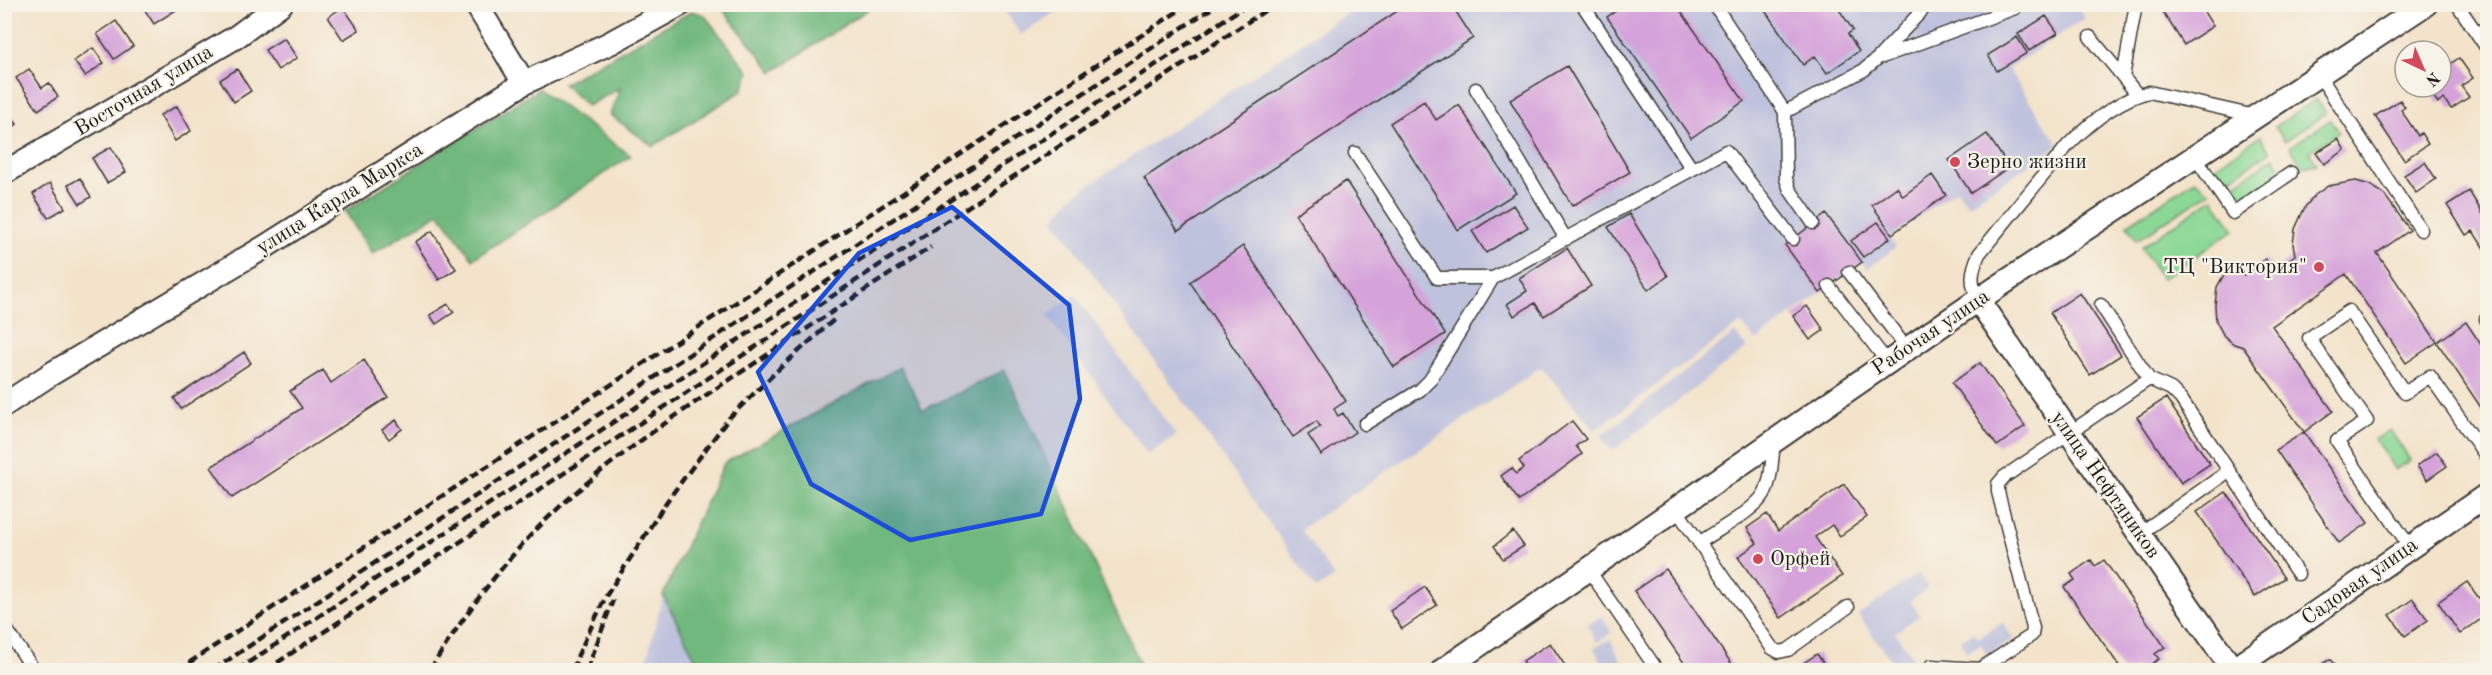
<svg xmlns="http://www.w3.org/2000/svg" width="2492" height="675" font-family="'Old Standard TT',serif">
	<rect width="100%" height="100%" fill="#f7f3e8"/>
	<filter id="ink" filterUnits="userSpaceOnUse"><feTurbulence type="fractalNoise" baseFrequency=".0167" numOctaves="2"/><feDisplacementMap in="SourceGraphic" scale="12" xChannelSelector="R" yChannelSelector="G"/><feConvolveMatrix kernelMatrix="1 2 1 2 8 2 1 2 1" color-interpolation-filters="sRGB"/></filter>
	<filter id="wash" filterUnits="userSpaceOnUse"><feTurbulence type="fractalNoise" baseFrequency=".008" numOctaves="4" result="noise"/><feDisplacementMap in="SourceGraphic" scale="24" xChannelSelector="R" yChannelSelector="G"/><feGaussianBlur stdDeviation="1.35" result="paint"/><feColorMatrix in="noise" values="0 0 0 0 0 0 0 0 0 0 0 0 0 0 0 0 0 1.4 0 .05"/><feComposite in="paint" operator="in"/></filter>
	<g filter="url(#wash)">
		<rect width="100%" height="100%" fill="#f3e3ca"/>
		<!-- industrial -->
		<path fill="#bfc2dd" d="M2077,4L2085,18L2008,69L2059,145L1968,205L1957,189L1890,238L1896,247L1867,269L1862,262L1756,341L1741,323L1595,430L1541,367L1301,529L1334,577L1316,589L1054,219L1071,197L1359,5Z
			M1001,5H1066L1021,35Z
			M1075,295L1176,435L1148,455L1047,315Z
			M1735,333L1747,348L1612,451L1601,436Z
			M1918,573L1928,588L1910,601L1920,615L1895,633L1916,662L1903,670H1898L1858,615Z
			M663,595L701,670H644Z
			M1602,616L1612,633L1597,642L1587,624Z
			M2003,622L2013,639L1987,655L1981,644L1967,653L1960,641L1974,632L1978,638Z
			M1610,639L1626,670H1606L1594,648Z"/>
		<!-- green -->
		<path fill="#8bd895" stroke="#547a58" stroke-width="1.5" d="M2316,99L2326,113L2285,141L2275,127Z
			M2330,120L2339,132L2309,152L2317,164L2302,167L2290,147Z
			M2260,136L2270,152L2221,184L2216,166Z
			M2274,157L2284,172L2236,204L2226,190Z
			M2195,180L2210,192L2137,240L2127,225Z
			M2213,198L2234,230L2162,279L2141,247Z
			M2390,430L2410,460L2395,470L2375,440Z"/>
		<!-- forest -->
		<path fill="#70b87e" stroke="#466a4d" stroke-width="1.5" d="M719,5H718H875L773,72Z
			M692,11L704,15L749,72L742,91L653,146L610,115L620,88L587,106L563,84Z
			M539,89L631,156L473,259L439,213L372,254L345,211Z
			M900,367L923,410L1005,370L1143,670H701L663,595L724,463Z"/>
		<g id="blocks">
			<!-- building -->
			<path fill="#d5a3da" d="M141,4H172L176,10L154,24Z
				M1408,4H1451L1473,38L1178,231L1144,178Z
				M1626,4H1676L1744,101L1691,138L1607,17Z
				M2158,4H2199L2213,26L2184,45Z
				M1761,5H1836L1853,30L1848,34L1859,51L1827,73L1815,56L1803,65Z
				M2091,5H2106L2095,11Z
				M343,7L359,30L343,40L328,17Z
				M2046,16L2058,33L2029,51L2018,34Z
				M116,21L133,46L114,59L97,34Z
				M2017,37L2027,53L1997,71L1988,55Z
				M284,38L297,58L278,70L265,50Z
				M93,48L104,63L85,76L74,61Z
				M2459,58L2473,78L2461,86L2469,97L2451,109L2444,99L2438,103L2427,87H2441V70Z
				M1567,66L1630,172L1572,206L1510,100Z
				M29,69L42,88L49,83L58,97L38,110L16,78Z
				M237,69L251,91L234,102L220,80Z
				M2400,100L2405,107L2401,110L2418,136L2421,133L2428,144L2404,160L2375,116Z
				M1424,101L1436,120L1459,105L1516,193L1458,230L1390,123Z
				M4,106L17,124L4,133Z
				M177,106L191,131L175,141L160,115Z
				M1987,134L2009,167L1971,193L1949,160Z
				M2338,139L2345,150L2324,164L2316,153Z
				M111,147L126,172L107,183L92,158Z
				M2425,162L2436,179L2416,193L2404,175Z
				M1932,175L1946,195L1892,234L1872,205L1897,187L1903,196Z
				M80,178L91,197L80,204L68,185Z
				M1346,181L1445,334L1394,367L1295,214Z
				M2356,181L2370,185L2383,193L2410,230L2377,253L2437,342L2466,322L2488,355V418L2437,342L2406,363L2346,274L2272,326L2333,411L2304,432L2243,347L2234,344L2224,336L2216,321L2215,305L2217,287L2225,273L2234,263L2244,275L2265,259L2275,270L2295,255L2293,244L2295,229L2305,207L2315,195L2328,186Z
				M50,183L65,208L48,218L33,194Z
				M2469,191L2486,219L2488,218V255L2473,231L2466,235L2447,205Z
				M1513,205L1528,227L1486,253L1472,231Z
				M1629,214L1668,276L1648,290L1608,227Z
				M1826,214L1862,262L1820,293L1785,245Z
				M1878,222L1890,238L1863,257L1851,241Z
				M432,231L456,269L439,280L415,242Z
				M1243,246L1346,401L1334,409L1338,416L1343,413L1355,432L1321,455L1308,435L1320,427L1317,421L1293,437L1190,282Z
				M1567,248L1591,286L1544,316L1535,303L1514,316L1507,304L1527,291L1519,278Z
				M2080,293L2121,355L2090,375L2050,313Z
				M448,304L454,312L436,324L430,315Z
				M1807,306L1824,330L1810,340L1793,316Z
				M244,352L251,363L181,409L174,398Z
				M364,360L388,397L232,498L211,467L302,408L290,391L323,370L331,383Z
				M1980,363L2025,426L1997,446L1952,383Z
				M2166,398L2210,464L2181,483L2137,417Z
				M396,420L402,429L389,439L382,430Z
				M1572,421L1586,439L1576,446L1582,454L1519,501L1501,476L1512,468L1516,474L1524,468L1519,461Z
				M2304,432L2368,523L2339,543L2276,450Z
				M2437,452L2447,466L2427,480L2417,466Z
				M1844,484L1867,517L1840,536L1832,525L1815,537L1842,576L1781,618L1738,557L1757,543L1747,528L1767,514L1778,531Z
				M2226,492L2284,578L2255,597L2197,512Z
				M1513,531L1524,546L1503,559L1494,546Z
				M2091,560L2095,566L2104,560L2165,647L2155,654L2159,659L2142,670H2138L2136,667L2131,670H2122L2064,587L2075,580L2071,574Z
				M1666,569L1736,670H1689L1634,591Z
				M2467,582L2488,610V614L2460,634L2438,602Z
				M1425,587L1437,605L1402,629L1390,611Z
				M2413,599L2428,620L2405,636L2390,615Z
				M1550,643L1568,670H1529L1523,661Z
				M1817,654L1828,670H1793Z
				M2330,659L2338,670H2313Z"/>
		</g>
	</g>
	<g filter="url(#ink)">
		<use href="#blocks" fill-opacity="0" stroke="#3c3a36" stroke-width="1.5"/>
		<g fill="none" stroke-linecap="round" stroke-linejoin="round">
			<defs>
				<path id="lane" d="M1582,4L1692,169
					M1714,4L1785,112L1786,179L1790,190L1813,223
					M2457,4L2488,50
					M2090,37L2137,94
					M1882,57L2015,8
					M2319,75L2421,230
					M2123,77L2136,4
					M1476,89L1566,239
					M1785,112L1864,70L1878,58L1928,4
					M1355,153L1437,278H1493
					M2195,157L2233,213L2291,173
					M1849,272L1907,349
					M1829,286L1888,363
					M1978,300C1970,282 1971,272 1979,254L2068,145C2089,124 2119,99 2149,92L2255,116
					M2486,319L2488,321
					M2149,379L2171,389L2181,399L2298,574
					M1365,424L1420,390L1430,380L1493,278L1726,151L1793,239
					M1676,509L1772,648L1779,652L1788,650L1848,607
					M2139,534L2229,471
					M1699,543C1717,530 1753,512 1764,494C1772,480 1772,458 1774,442
					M2410,547L2337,441L2367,421L2309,338L2349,311L2405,393L2430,376L2488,459
					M1588,569L1657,670
					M4,626L34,670
					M1931,666L1980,669L2032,635L2033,628L1998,492V484L2004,477L2149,379L2101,305"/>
				<path id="street" d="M476,4L524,83
					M4,173L236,37L281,4
					M1978,300L2233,670
					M4,405L51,374L263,248L524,83L610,43L681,4
					M1443,670L1978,300L2426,4
					M2232,670L2488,494"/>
			</defs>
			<!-- lane casing -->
			<use href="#lane" stroke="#3c3a36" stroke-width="15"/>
			<!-- street casing -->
			<use href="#street" stroke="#3c3a36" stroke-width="26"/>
			<!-- lane -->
			<use href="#lane" stroke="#fff" stroke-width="12"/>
			<!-- street -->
			<use href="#street" stroke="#fff" stroke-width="22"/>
			<!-- rail -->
			<path stroke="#1c1c1c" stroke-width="4.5" stroke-dasharray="9 4.5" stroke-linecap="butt" d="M178,670L1189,4
				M213,670L1218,4
				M237,670L1248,4
				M266,670L1275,4
				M430,670C459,623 492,577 530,536C593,470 672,417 749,367C809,327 870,287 931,247
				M573,670L578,655L606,596L667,501L729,418L780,368L837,317
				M587,670L613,600"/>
		</g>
	</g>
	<!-- marked area -->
	<path fill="#1d4ed8" fill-opacity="0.2" stroke="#1d4ed8" stroke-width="4.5" stroke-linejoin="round" d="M952,207L1069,305L1080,399L1041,514L910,540L811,484L758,372L859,253Z"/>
	<!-- markers -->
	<g fill="#d1495b" stroke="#f7f3e8" stroke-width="2">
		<circle cx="1955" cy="162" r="6"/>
		<circle cx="2319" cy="267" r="6"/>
		<circle cx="1758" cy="559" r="6"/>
	</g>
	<g text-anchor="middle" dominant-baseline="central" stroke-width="4.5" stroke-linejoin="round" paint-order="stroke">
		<!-- street labels -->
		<g font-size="21" fill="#1c1c1c" stroke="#f7f3e8">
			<text transform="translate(144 91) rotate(-31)">Восточная улица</text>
			<text transform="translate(340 199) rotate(-32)">улица Карла Маркса</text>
			<text transform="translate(1931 333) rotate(-34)">Рабочая улица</text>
			<text transform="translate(2105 485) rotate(55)">улица Нефтяников</text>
			<text transform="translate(2360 582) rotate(-35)">Садовая улица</text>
		</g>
		<!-- poi labels -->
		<g font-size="21" fill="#1c1c1c" stroke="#f7f3e8" text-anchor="start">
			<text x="1967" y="162">Зерно жизни</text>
			<text x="2307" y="267" text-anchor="end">ТЦ "Виктория"</text>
			<text x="1770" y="559">Орфей</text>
		</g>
	</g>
	<!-- margin -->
	<rect width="2492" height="675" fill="none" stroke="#f7f3e8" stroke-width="24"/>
	<!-- north arrow -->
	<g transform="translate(2423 69) rotate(136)"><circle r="28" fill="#f7f3e8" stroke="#9f9d96" stroke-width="1.5"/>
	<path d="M0-4.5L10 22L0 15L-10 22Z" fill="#d1495b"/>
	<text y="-9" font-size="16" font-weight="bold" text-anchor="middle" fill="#1c1c1c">N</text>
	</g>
</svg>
